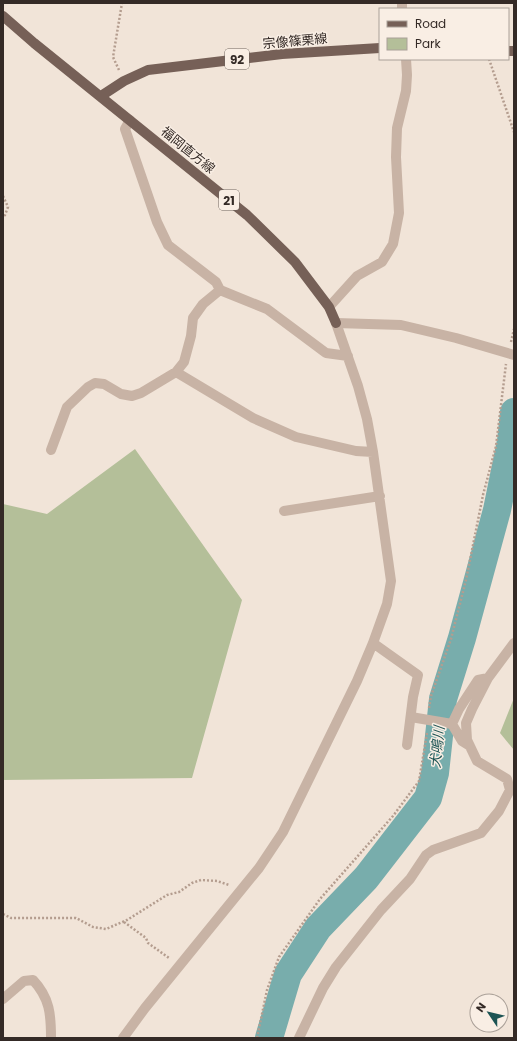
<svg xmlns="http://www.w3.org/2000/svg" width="517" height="1041" font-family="Poppins,'Noto Sans JP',sans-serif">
	<rect width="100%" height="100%" fill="#f1e4d8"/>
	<!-- green -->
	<path fill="#b4bf99" d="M135,449L242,600L192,778L3,780V504L47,514Z
		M514,698V750L500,733Z"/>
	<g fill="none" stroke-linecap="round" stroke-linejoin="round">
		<!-- river -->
		<path stroke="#78adac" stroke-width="28" d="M269,1038L288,974L318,928L366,878L428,798L435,773L443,699L462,638L497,510L511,441L514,412"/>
		<!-- path -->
		<path stroke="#b49d8f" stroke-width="2.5" stroke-dasharray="2 2" stroke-linecap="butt" d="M489,59L514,132
			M119,70L113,57L122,3
			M3,196L8,207L5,215L3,217
			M511,342L514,329
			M429,708L431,696L451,639L466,580L483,495L496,446L506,364
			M3,914L11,918H76L93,927L106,929L127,920L167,895L179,892L192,883L201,880L217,881L229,885
			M124,922L146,938L148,943L169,958
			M257,1038L267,990L279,957L320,899L393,816L419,781L427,733"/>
		<!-- minor -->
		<path stroke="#c8b3a5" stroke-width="10" d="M402,3V9
			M130,120L125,129L157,222L168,245L216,282L220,290L267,309L326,353L348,356
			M329,307L357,276L382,262L393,244L399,213L396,157L397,128L406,91L407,75L406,59
			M176,372L253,418L296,437L356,451L373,452
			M51,450L67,407L88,387L95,383L104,384L121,394L132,396L141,393L176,372L184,362L191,336L193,318L203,304L220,290
			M284,511L380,496
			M373,643L418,675L413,697L407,745
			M470,746L462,741L452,724L459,709L478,680L488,678
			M3,999L24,981L33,980C50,998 51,1015 51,1038
			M123,1038L145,1008L259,868L283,832L357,681L373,643L387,604L391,581L373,452L367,419L358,386L336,323L401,325L456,338L514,355
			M299,1038L323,988L336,967L381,910L410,879L426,855L433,850L481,833L499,811L510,790L507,779L477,761L467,740L466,723L472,709L488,678L514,643"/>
		<!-- primary -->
		<path stroke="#766057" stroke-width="10" d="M3,16L34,43L247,215L295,262L329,307L336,323
			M508,51H514
			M101,96L124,81L148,70L282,54L380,48"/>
		<!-- minor-bridge -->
		<path stroke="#c8b3a5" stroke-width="10" d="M411,717L452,724"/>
	</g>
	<g text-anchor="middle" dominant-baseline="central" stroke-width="3" stroke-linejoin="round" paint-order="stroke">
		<!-- shield labels -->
		<g fill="#f9eee4" stroke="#6f655f" stroke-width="1">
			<rect x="225" y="49" width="24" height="20" rx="3"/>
			<rect x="219" y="190" width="20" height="20" rx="3"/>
		</g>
		<g font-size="12" font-weight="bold" fill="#342a26">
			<text x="237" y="59">92</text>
			<text x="229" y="200">21</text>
		</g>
		<!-- street labels -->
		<g font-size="13" fill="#342a26" stroke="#f9eee4">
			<text transform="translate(295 41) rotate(-5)">宗像篠栗線</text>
			<text transform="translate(188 150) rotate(39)">福岡直方線</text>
		</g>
		<!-- water labels -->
		<g font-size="14" font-style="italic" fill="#1d5454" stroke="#f9eee4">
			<text transform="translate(437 747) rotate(-84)">犬鳴川</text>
		</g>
	</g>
	<!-- border -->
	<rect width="517" height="1041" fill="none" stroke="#342a26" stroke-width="8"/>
	<!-- legend -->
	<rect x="379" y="8" width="130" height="52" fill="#f9eee4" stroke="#aaa098"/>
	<rect x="387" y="21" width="20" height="6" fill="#766057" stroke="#aaa098"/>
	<text x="415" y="28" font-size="12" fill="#342a26">Road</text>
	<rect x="387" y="38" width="20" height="12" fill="#b4bf99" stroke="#aaa098"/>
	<text x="415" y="48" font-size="12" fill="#342a26">Park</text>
	<!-- north arrow -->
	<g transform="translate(489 1013) rotate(305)"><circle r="19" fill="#f9eee4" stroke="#aaa098"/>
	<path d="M0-3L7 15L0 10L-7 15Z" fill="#1d5454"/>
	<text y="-6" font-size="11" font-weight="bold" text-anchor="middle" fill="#342a26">N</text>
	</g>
</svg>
